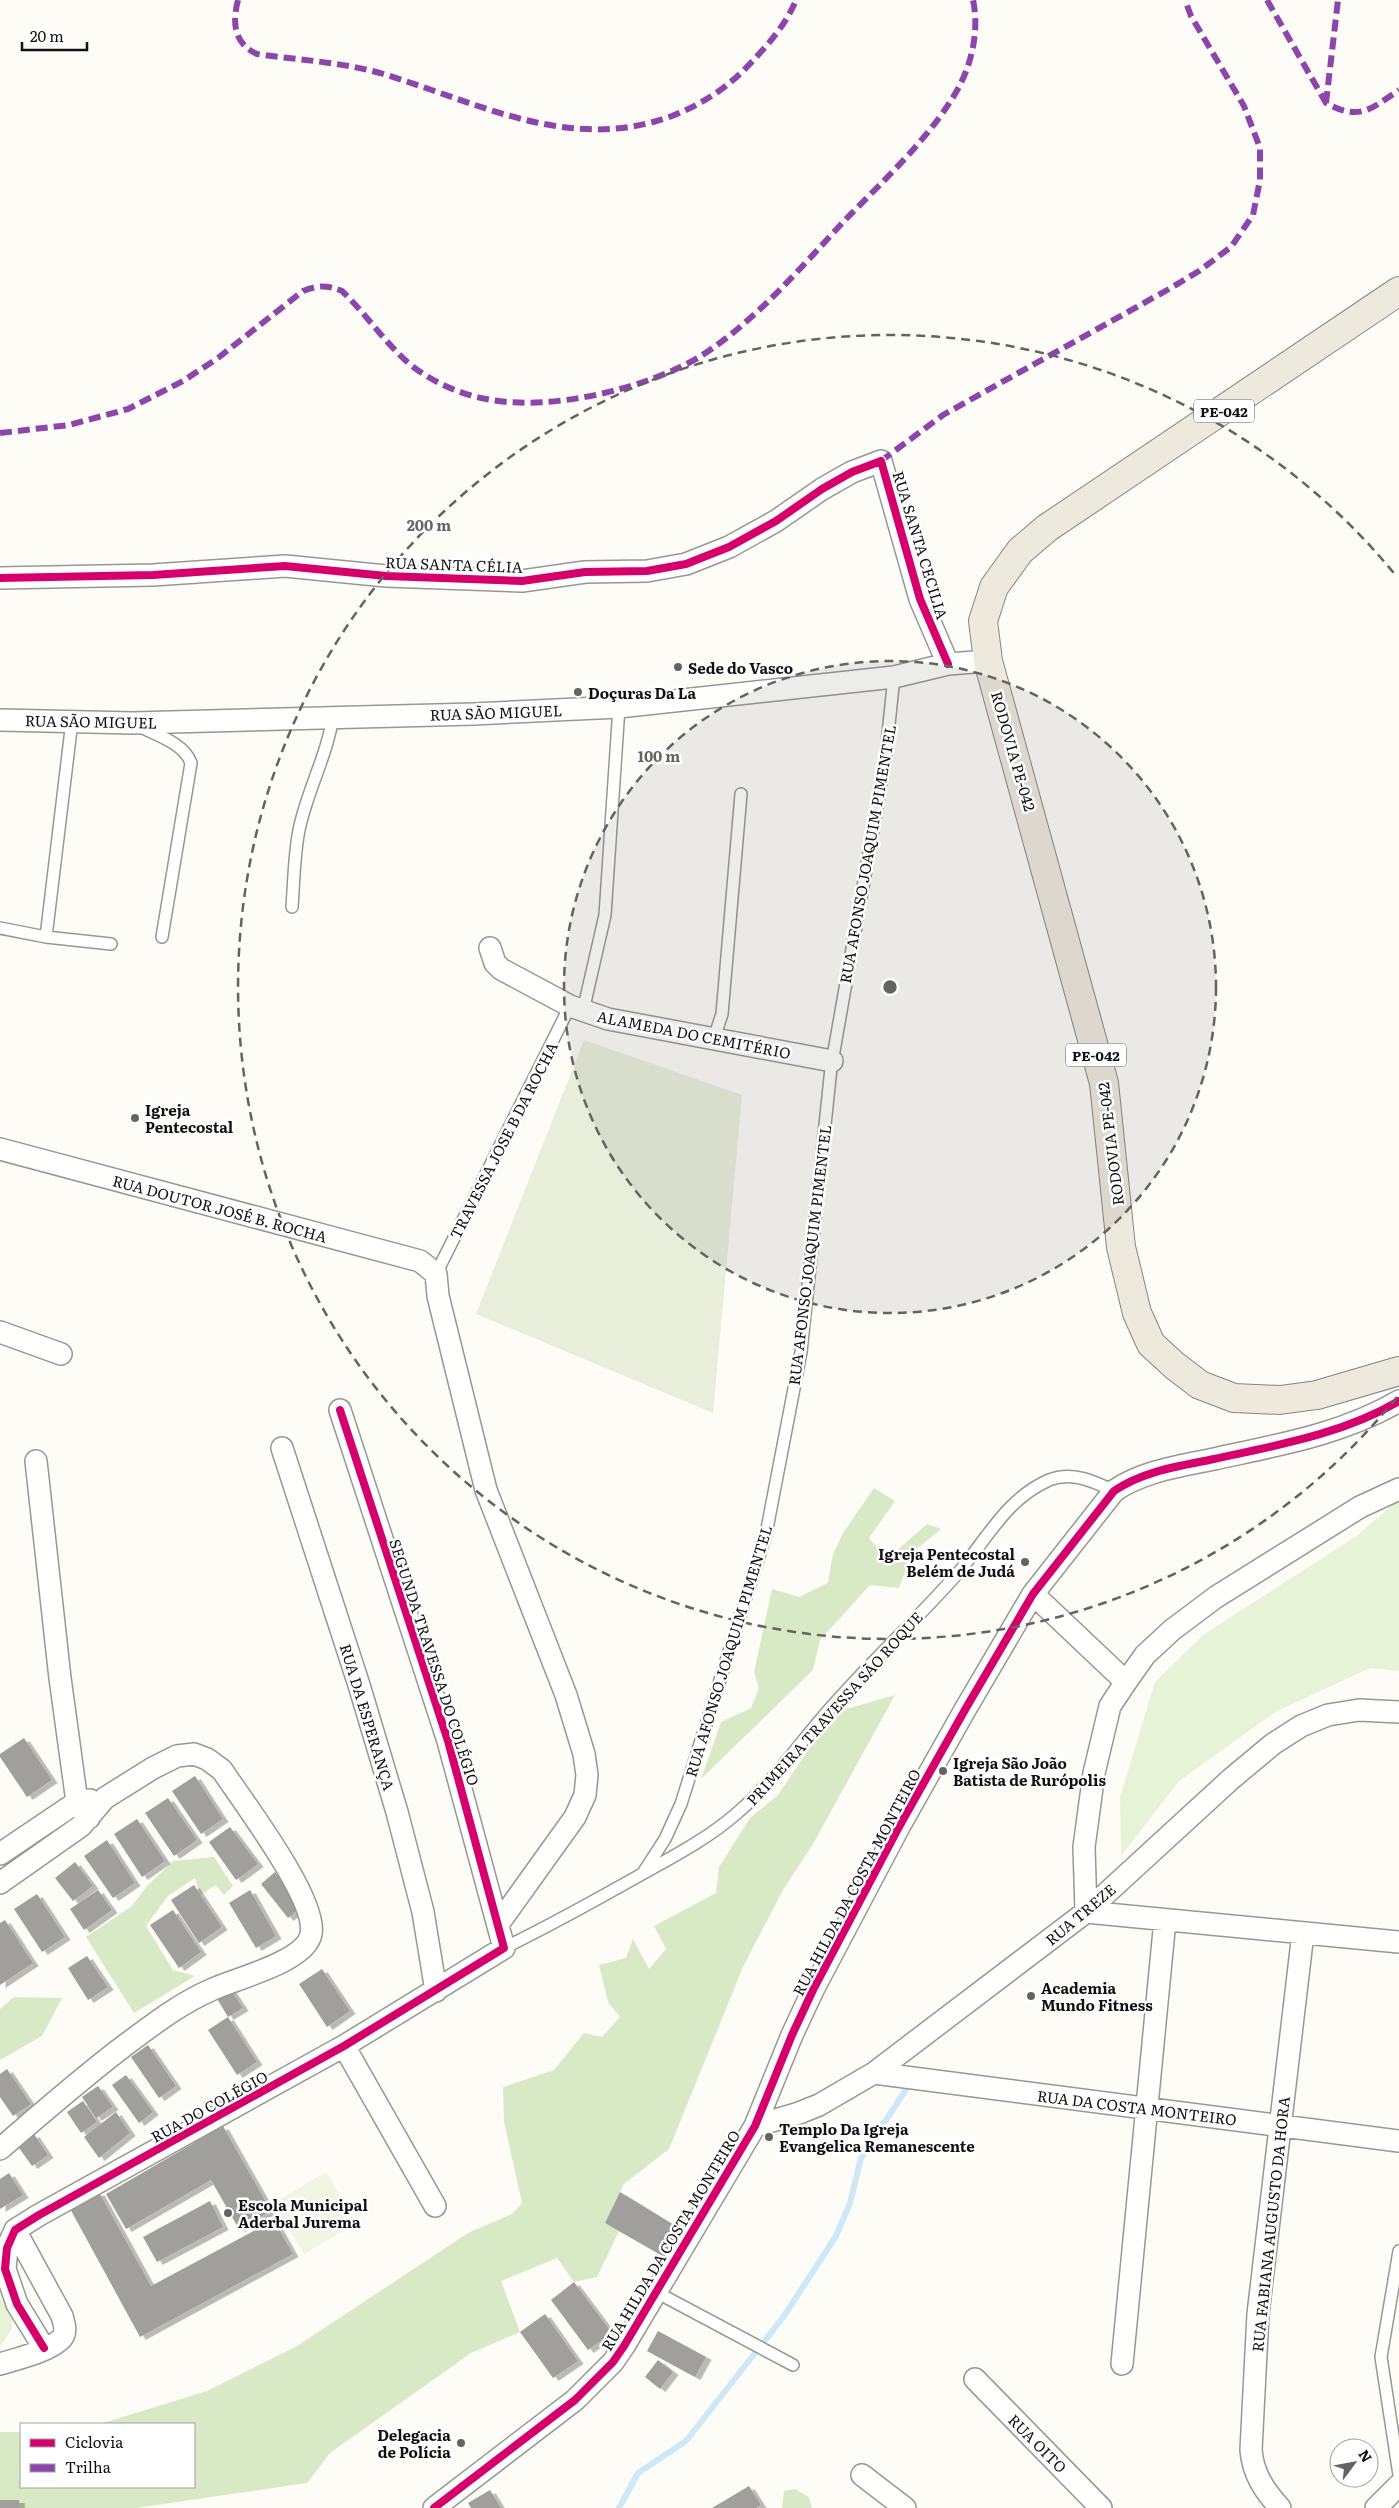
<svg xmlns="http://www.w3.org/2000/svg" width="1399" height="2508" font-family="Literata,serif">
	<defs>
		<filter id="shadow"><feDropShadow dx="5.5" dy="3" stdDeviation="0" flood-color="#0004"/></filter>
	</defs>
	<rect width="100%" height="100%" fill="#fdfcf7"/>
	<!-- green -->
	<path fill="#e7f3d7" d="M1399,1499V1671L1370,1668L1277,1711L1179,1781L1121,1856L1120,1797L1155,1682L1203,1635L1358,1535Z
		M0,2298C15,2320 18,2324 0,2346Z"/>
	<!-- forest -->
	<path fill="#d8eac5" d="M874,1488L895,1501L869,1538L887,1559L927,1524L941,1529L913,1552L899,1588L870,1585L820,1640L813,1670L701,1779L721,1722L751,1708L759,1688L754,1672L772,1589L799,1597L828,1583L833,1554L843,1533Z
		M895,1695L813,1844L783,1890L743,1967L669,2149L624,2184L605,2223L619,2231L597,2277L574,2282L557,2258L501,2281L520,2332L471,2353L330,2453L307,2483L136,2508H20L19,2500H0V2432H21V2487H194V2424H100L207,2391L297,2346L468,2233L512,2214L522,2203L504,2122L503,2087L554,2070L584,2033L602,2037L620,2017L608,2002L599,1965L626,1958L633,1939L649,1969L666,1949L654,1926L716,1893L719,1867L750,1818L778,1795L833,1713Z
		M214,1857L233,1886L224,1895L216,1885L200,1895L195,1878L168,1896L146,1926L173,1970L195,1976L134,2013L86,1937L132,1906L147,1886L173,1861Z
		M14,1997L62,1998L42,2036L0,2060V2009Z
		M795,2489L809,2497L812,2508H782L784,2491Z"/>
	<!-- cemetery -->
	<path fill="#e9eedb" d="M584,1040L742,1095L713,1413L476,1314Z"/>
	<!-- pitch -->
	<path fill="#f0f6e1" d="M326,2172L356,2223L304,2254L274,2203Z"/>
	<g fill="none" stroke-linecap="round" stroke-linejoin="round">
		<!-- stream -->
		<path stroke="#cde8f7" stroke-width="6" d="M619,2508L638,2473L686,2441L784,2316L836,2236L850,2203L861,2158L907,2088"/>
	</g>
	<!-- building -->
	<path fill="#a19f9c" filter="url(#shadow)" d="M24,1738L52,1780L27,1797L0,1757V1754Z
		M195,1776L223,1819L201,1834L172,1791Z
		M168,1798L197,1840L174,1856L145,1813Z
		M137,1819L165,1861L142,1877L114,1834Z
		M230,1827L258,1864L236,1880L209,1842Z
		M107,1840L135,1883L113,1898L84,1856Z
		M75,1862L93,1886L73,1901L55,1878Z
		M275,1872L302,1907L288,1918L261,1884Z
		M194,1885L222,1927L199,1943L171,1900Z
		M98,1890L112,1910L84,1930L70,1909Z
		M250,1890L276,1936L256,1948L229,1903Z
		M37,1894L65,1937L42,1952L14,1909Z
		M173,1910L201,1952L179,1968L150,1925Z
		M5,1920L33,1963L0,1985V1923Z
		M87,1956L108,1987L88,2000L68,1968Z
		M322,1969L350,2011L327,2027L299,1984Z
		M230,1988L243,2008L228,2017L216,1997Z
		M228,2017L257,2062L237,2075L208,2030Z
		M148,2045L176,2086L159,2098L131,2057Z
		M7,2069L31,2104L13,2116L0,2097V2074Z
		M126,2075L153,2112L139,2123L112,2085Z
		M98,2086L113,2107L96,2118L82,2097Z
		M83,2101L97,2122L81,2133L67,2112Z
		M116,2112L130,2133L99,2158L84,2137Z
		M223,2126L271,2211L239,2229L211,2180L126,2229L106,2194Z
		M34,2134L48,2155L32,2166L17,2145Z
		M9,2173L23,2195L0,2209V2179Z
		M99,2192L151,2286L274,2220L293,2254L140,2337L68,2205Z
		M620,2192L682,2230L666,2258L605,2223Z
		M210,2201L223,2227L157,2262L143,2237Z
		M574,2282L612,2333L588,2350L551,2300Z
		M545,2314L578,2361L553,2378L520,2332Z
		M658,2331L706,2357L695,2377L647,2351Z
		M658,2360L673,2372L660,2389L645,2377Z
		M749,2486L761,2505L756,2508H712Z
		M490,2490L501,2508H471L468,2503Z
		M0,2500H19L20,2508H0Z"/>
	<g fill="none" stroke-linecap="round" stroke-linejoin="round">
		<defs>
			<path id="lane" d="M139,726C156,735 184,743 191,763L162,937
				M292,907C294,881 294,855 299,830C307,791 327,756 333,716
				M0,928L46,937L111,944
				M46,937L72,721
				M583,1011L605,915L619,707
				M714,1038L722,1014L741,794
				M436,1274L570,1006
				M643,1873L665,1839L681,1804L766,1534L801,1352L831,1068L885,762L894,677
				M504,1948C551,1925 596,1900 642,1874C674,1856 707,1839 736,1814C769,1786 793,1752 821,1719C864,1668 914,1623 958,1573C987,1539 1006,1499 1049,1480C1072,1471 1093,1481 1114,1491
				M1399,2251L1381,2357L1399,2475
				M656,2292L793,2365"/>
			<path id="street" d="M0,578L153,575L285,566L386,576L522,581L585,572L647,571L686,564L729,547L776,521L822,489L852,472L881,461L920,599L948,664
				M0,720L133,723L474,714L619,707L894,677L948,664L988,661
				M490,948L495,963L501,969L570,1006L608,1019L832,1061
				M0,1149L420,1261L436,1274L438,1296L486,1490L566,1695L584,1754L587,1775L585,1795L575,1817L499,1923
				M0,1332L61,1354
				M282,1448L359,1685L397,1812L423,1912L436,1991
				M36,1461L60,1678L77,1802L89,1818
				M1399,1489L1360,1507L1216,1597L1172,1630L1145,1655L1126,1682L1110,1706L1094,1773L1084,1847L1086,1912L1399,1942
				M1033,1594L1126,1682
				M0,1854L77,1802L90,1800
				M0,1883L81,1826L105,1798L153,1768L177,1756L194,1754L207,1759L222,1770C243,1802 318,1900 311,1934C306,1962 234,1979 211,1990C181,2003 155,2023 128,2043C84,2076 42,2113 0,2149
				M344,2046L435,2206
				M874,2073L1399,2141
				M755,2126L799,2113L819,2105L874,2073L1086,1912L1231,1779L1273,1744L1301,1726L1328,1715L1359,1710L1399,1712
				M44,2348L17,2304L5,2269L7,2248L15,2230L39,2215L344,2046L504,1948L448,1741L340,1410
				M0,2364C16,2359 51,2351 62,2338C67,2332 64,2323 62,2316L15,2230
				M1122,2364L1165,1920
				M975,2379L1101,2508
				M862,2475L905,2508
				M434,2508L575,2400L613,2362L624,2346L755,2126L792,2035L813,1990L900,1825L966,1708L1033,1594L1114,1491C1143,1471 1180,1466 1214,1459C1278,1445 1343,1434 1399,1401
				M1280,2508C1264,2490 1253,2474 1251,2450L1258,2314L1303,1933
				M1376,2508L1399,2485"/>
			<path id="primary" d="M1399,291L1047,528L1020,551L994,587L983,621L988,661L1104,1083L1121,1247L1137,1313L1151,1344L1175,1366L1200,1385L1234,1398L1280,1400L1317,1395L1399,1371"/>
		</defs>
		<!-- lane casing -->
		<use href="#lane" stroke="#979795" stroke-width="14"/>
		<!-- street casing -->
		<use href="#street" stroke="#979795" stroke-width="24"/>
		<!-- primary casing -->
		<use href="#primary" stroke="#858482" stroke-width="30"/>
		<!-- lane -->
		<use href="#lane" stroke="#fffffe" stroke-width="11"/>
		<!-- street -->
		<use href="#street" stroke="#fffffe" stroke-width="21"/>
		<!-- primary -->
		<use href="#primary" stroke="#ede9dc" stroke-width="28"/>
		<!-- quiet -->
		<path stroke="#8e44ad" stroke-width="6" stroke-dasharray="12 6" stroke-linecap="butt" d="M238,0C232,23 234,44 257,54C299,60 340,62 380,73C478,102 569,154 672,116C700,105 724,90 745,69C765,48 785,27 796,0
			M1267,0L1326,103C1359,121 1370,110 1399,90
			M1326,103L1338,0
			M0,433L69,425L128,409L183,381L218,358L303,291C318,285 327,285 342,291C362,310 378,333 398,353C419,376 454,393 486,399C549,412 646,389 701,356C757,320 802,266 847,218C886,178 934,134 960,85C973,59 979,28 973,0
			M881,461L943,415L1169,289L1199,271L1231,247L1253,215L1260,180V148L1244,106L1191,16L1185,0"/>
		<defs>
			<path id="cycleway" d="M0,578L153,575L285,566L386,576L522,581L585,572L647,571L686,564L729,547L776,521L822,489L852,472L881,461L920,599L948,664
				M44,2348L17,2304L5,2269L7,2248L15,2230L39,2215L344,2046L504,1948L448,1741L340,1410
				M434,2508L575,2400L613,2362L624,2346L755,2126L792,2035L813,1990L900,1825L966,1708L1033,1594L1114,1491C1143,1471 1180,1466 1214,1459C1278,1445 1343,1434 1399,1401"/>
		</defs>
		<!-- cycleway casing -->
		<use href="#cycleway" stroke="#fff" stroke-width="11"/>
		<!-- cycleway -->
		<use href="#cycleway" stroke="#d6006c" stroke-width="8"/>
	</g>
	<!-- distance rings -->
	<circle cx="890" cy="987" r="326" fill="#646362" fill-opacity=".12"/>
	<g fill="none" stroke="#646362" stroke-width="2.5" stroke-dasharray="9 6">
		<circle cx="890" cy="987" r="326"/>
		<path d="M1397 1397A652 652 0 1 1 1397 577"/>
	</g>
	<!-- markers -->
	<g fill="#646362" stroke="#fff" stroke-width="2">
		<circle cx="678" cy="667" r="5"/>
		<circle cx="578" cy="692" r="5"/>
		<circle cx="135" cy="1118" r="5"/>
		<circle cx="1025" cy="1562" r="5"/>
		<circle cx="943" cy="1771" r="5"/>
		<circle cx="1031" cy="1996" r="5"/>
		<circle cx="769" cy="2137" r="5"/>
		<circle cx="228" cy="2213" r="5"/>
		<circle cx="461" cy="2443" r="5"/>
	</g>
	<g text-anchor="middle" dominant-baseline="central" stroke-width="5" stroke-linejoin="round" paint-order="stroke">
		<!-- shield labels -->
		<g fill="#fff" stroke="#585858" stroke-width="1">
			<rect x="1194" y="399.5" width="60" height="23" rx="4"/>
			<rect x="1066" y="1043.5" width="60" height="23" rx="4"/>
		</g>
		<g font-size="14" font-weight="bold" fill="#111">
			<text x="1224" y="411">PE-042</text>
			<text x="1096" y="1055">PE-042</text>
		</g>
		<!-- street labels -->
		<g font-size="15" fill="#111" stroke="#fff">
			<text transform="translate(921 545) rotate(73)">RUA SANTA CECILIA</text>
			<text transform="translate(454 564) rotate(2)">RUA SANTA CÉLIA</text>
			<text transform="translate(496 712) rotate(-2)">RUA SÃO MIGUEL</text>
			<text transform="translate(91 721) rotate(1)">RUA SÃO MIGUEL</text>
			<text transform="translate(1014 751) rotate(74)">RODOVIA PE-042</text>
			<text transform="translate(867 854) rotate(-80)">RUA AFONSO JOAQUIM PIMENTEL</text>
			<text transform="translate(694 1034) rotate(11)">ALAMEDA DO CEMITÉRIO</text>
			<text transform="translate(503 1140) rotate(-63)">TRAVESSA JOSE B DA ROCHA</text>
			<text transform="translate(1110 1144) rotate(-97)">RODOVIA PE-042</text>
			<text transform="translate(220 1208) rotate(15)">RUA DOUTOR JOSÉ B. ROCHA</text>
			<text transform="translate(809 1255) rotate(-83)">RUA AFONSO JOAQUIM PIMENTEL</text>
			<text transform="translate(728 1651) rotate(-73)">RUA AFONSO JOAQUIM PIMENTEL</text>
			<text transform="translate(435 1662) rotate(72)">SEGUNDA TRAVESSA DO COLÉGIO</text>
			<text transform="translate(834 1708) rotate(-48)">PRIMEIRA TRAVESSA SÃO ROQUE</text>
			<text transform="translate(368 1717) rotate(73)">RUA DA ESPERANÇA</text>
			<text transform="translate(856 1882) rotate(-62)">RUA HILDA DA COSTA MONTEIRO</text>
			<text transform="translate(1080 1914) rotate(-40)">RUA TREZE</text>
			<text transform="translate(209 2106) rotate(-29)">RUA DO COLÉGIO</text>
			<text transform="translate(1137 2107) rotate(7)">RUA DA COSTA MONTEIRO</text>
			<text transform="translate(1270 2224) rotate(-84)">RUA FABIANA AUGUSTO DA HORA</text>
			<text transform="translate(670 2240) rotate(-59)">RUA HILDA DA COSTA MONTEIRO</text>
			<text transform="translate(1038 2443) rotate(45)">RUA OITO</text>
		</g>
		<!-- poi labels -->
		<g font-size="15" font-weight="bold" fill="#111" stroke="#fff" text-anchor="start">
			<text x="688" y="667">Sede do Vasco</text>
			<text x="588" y="692">Doçuras Da La</text>
			<text x="145" y="1109">Igreja<tspan x="145" dy="17">Pentecostal</tspan></text>
			<text x="1015" y="1553" text-anchor="end">Igreja Pentecostal<tspan x="1015" dy="17">Belém de Judá</tspan></text>
			<text x="953" y="1762">Igreja São João<tspan x="953" dy="17">Batista de Rurópolis</tspan></text>
			<text x="1041" y="1987">Academia<tspan x="1041" dy="17">Mundo Fitness</tspan></text>
			<text x="779" y="2128">Templo Da Igreja<tspan x="779" dy="17">Evangelica Remanescente</tspan></text>
			<text x="238" y="2204">Escola Municipal<tspan x="238" dy="17">Aderbal Jurema</tspan></text>
			<text x="451" y="2434" text-anchor="end">Delegacia<tspan x="451" dy="17">de Polícia</tspan></text>
		</g>
	</g>
	<circle cx="890" cy="987" r="8" fill="#646362" stroke="#fff" stroke-width="2.5"/>
	<g font-size="15" text-anchor="middle" font-weight="bold" fill="#646362" stroke="#fff" stroke-width="5" stroke-linejoin="round" paint-order="stroke">
		<text x="429" y="531">200 m</text>
		<text x="659" y="762">100 m</text>
	</g>
	<!-- legend -->
	<rect x="20" y="2423" width="175" height="65" fill="#ffffff" stroke="#a0a0a0"/>
	<rect x="30" y="2439" width="25" height="8" fill="#d6006c" stroke="#a0a0a0"/>
	<text x="65" y="2448" font-size="15" fill="#111111">Ciclovia</text>
	<rect x="30" y="2464" width="25" height="8" fill="#8e44ad" stroke="#a0a0a0"/>
	<text x="65" y="2473" font-size="15" fill="#111111">Trilha</text>
	<!-- north arrow -->
	<g transform="translate(1354 2463) rotate(58)"><circle r="24" fill="#ffffff" stroke="#a0a0a0"/>
	<path d="M0-4L9 19L0 12L-9 19Z" fill="#646362"/>
	<text y="-8" font-size="14" font-weight="bold" text-anchor="middle" fill="#111111">N</text>
	</g>
	<!-- scale -->
	<path d="M22 42v8h65v-8" fill="none" stroke="#111111" stroke-width="2.5"/>
	<text x="30" y="42" font-size="15" fill="#111111" stroke="#ffffff" stroke-width="4" paint-order="stroke">20 m</text>
</svg>
